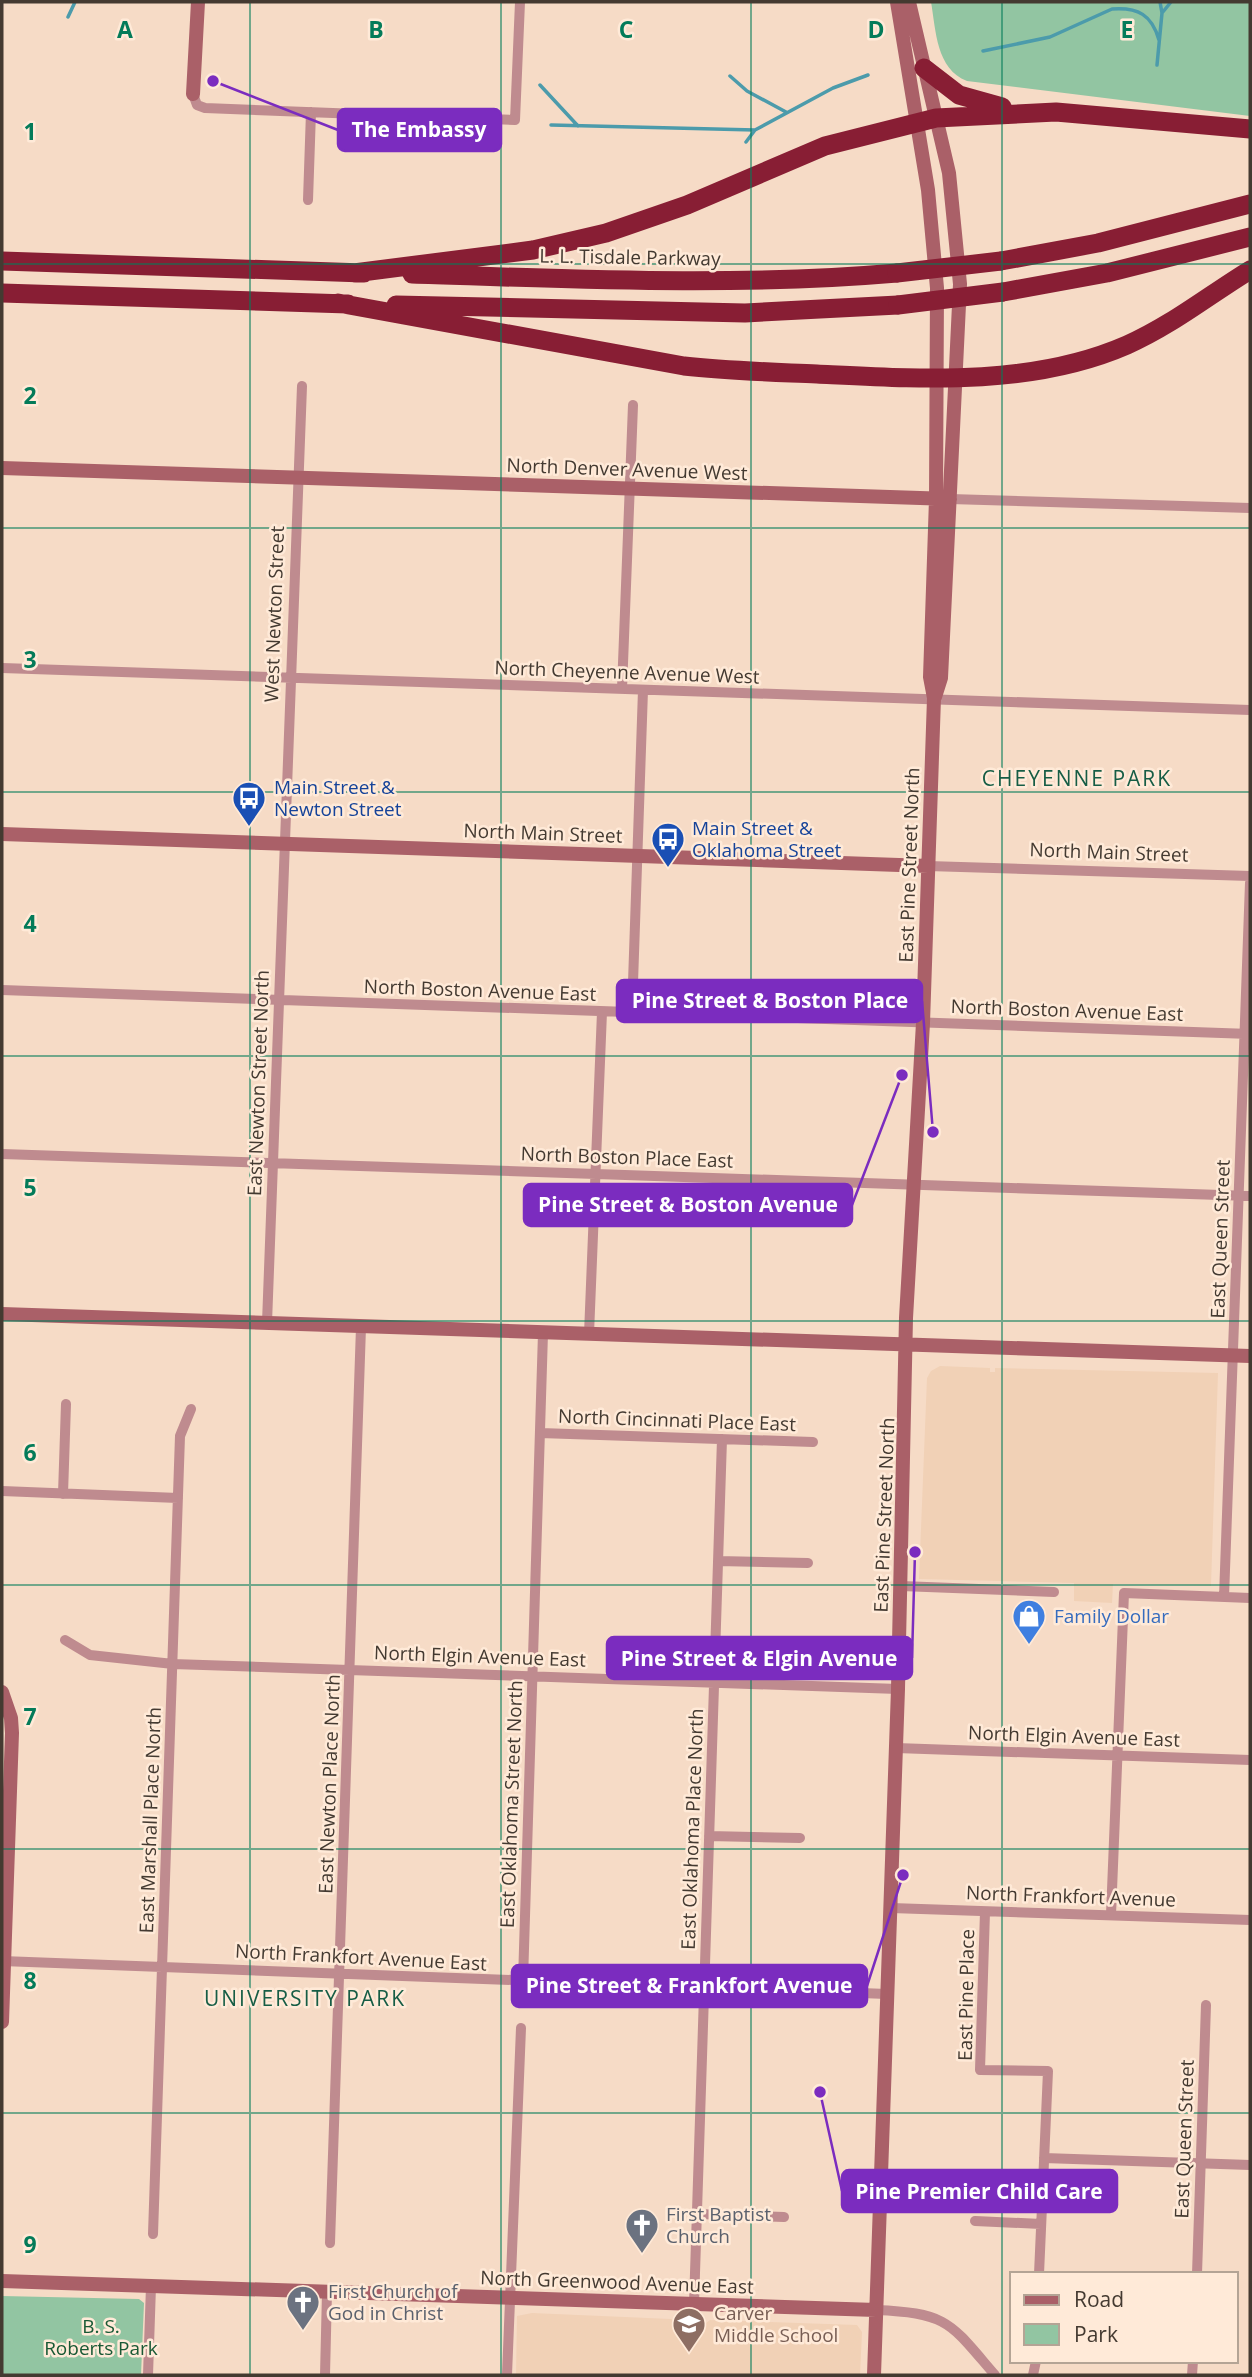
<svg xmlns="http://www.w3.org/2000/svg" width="1252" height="2377" font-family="'Open Sans',sans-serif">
	<rect width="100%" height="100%" fill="#f6dbc6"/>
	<!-- built -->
	<path fill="#f1d1b6" d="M940,1366L990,1368V1372H995V1368L1218,1373L1211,1586L1113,1584L1112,1603L1074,1601V1583L919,1579L927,1378L931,1371Z
		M532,2313L671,2319L676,2322L706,2323L710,2320L857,2325L862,2332L860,2375H516L517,2316Z"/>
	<!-- green -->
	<path fill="#92c5a2" d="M931,2H1250V116L967,81C936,69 936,30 931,2Z
		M2,2296L139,2299L144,2303L141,2375H2Z"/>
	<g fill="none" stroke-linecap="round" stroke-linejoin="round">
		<!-- stream -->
		<path stroke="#4c9bab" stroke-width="3.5" d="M1162,13L1171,2
			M68,17L75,2
			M983,51L1050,37L1112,9C1138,7 1152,15 1159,40
			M1157,65L1162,13L1160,2
			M730,76L747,91L786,112
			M540,85L578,126
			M551,125L755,130L833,88L868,75
			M746,142L755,130"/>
		<!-- street -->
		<path stroke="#bf8b8f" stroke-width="10" d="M193,94L197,105L205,108L515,120L520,2
			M308,200L311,112
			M950,499L1250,508
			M2,668L1250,710
			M622,689L633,405
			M928,866L1250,876
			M2,990L1250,1034
			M632,1012L643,690
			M2,1154L1250,1196
			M267,1323L302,386
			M589,1334L602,1012
			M540,1433L813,1442
			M2,1491L178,1498
			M63,1494L66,1404
			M718,1561L808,1563
			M901,1586L1054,1592
			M1224,1597L1250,883
			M65,1640L90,1655L173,1664L898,1689
			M896,1748L1250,1760
			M709,1836L800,1838
			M891,1908L1250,1920
			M985,1912L980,2070L1048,2071L1039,2274
			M1111,1915L1124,1593L1250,1598
			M2,1961L887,1994
			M523,1981L543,1333
			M1044,2158L1250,2165
			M697,2214L784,2217
			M975,2221L1041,2224
			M153,2234L180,1436L191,1409
			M330,2243L361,1327
			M1197,2274L1206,2005
			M694,2304L722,1439
			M876,2310C949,2313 950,2323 995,2375
			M148,2375L151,2286
			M325,2375L327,2292
			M507,2375L521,2028
			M1033,2375L1036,2361
			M1192,2375L1193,2361"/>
		<!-- secondary -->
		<path stroke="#aa6068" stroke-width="14" d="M909,2L949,173L960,284L941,678L935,697
			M193,94L198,2
			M2,468L950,499
			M2,834L928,866
			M2,1314L1250,1356
			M2,1692L11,1718L12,1733L2,2022
			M2,2281L876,2310
			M874,2375L898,1689L906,1318L923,1023L934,698L930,677L936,499L937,288L928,190L897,2"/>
		<!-- highway -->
		<path stroke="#881e34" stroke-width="19" d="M924,68L959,95L1002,107
			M2,261L364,273
			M1001,261L1098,243L1250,204
			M354,273L533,250L606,233L687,205L825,146L936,118L1056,112L1250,129
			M412,274C573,279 735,287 897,273
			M1003,292L1107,273L1250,237
			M2,293L348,304
			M338,303L684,366C728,371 772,372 817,374C919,379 1031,387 1127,345C1172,325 1209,295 1250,270
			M396,305L745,313L898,305"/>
		<!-- highway-bridge -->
		<path stroke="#881e34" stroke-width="19" d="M897,273L1001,261
			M898,305L1003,292"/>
	</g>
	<!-- grid -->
	<path fill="none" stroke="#047b59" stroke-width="2" stroke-opacity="0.55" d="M250,2V2375M501,2V2375M751,2V2375M1002,2V2375M2,264H1250M2,528H1250M2,792H1250M2,1056H1250M2,1321H1250M2,1585H1250M2,1849H1250M2,2113H1250"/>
	<!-- icons -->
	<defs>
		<symbol id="bus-pin" viewBox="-11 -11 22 30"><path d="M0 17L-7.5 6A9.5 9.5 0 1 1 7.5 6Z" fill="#1a4fb4" stroke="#ffead8"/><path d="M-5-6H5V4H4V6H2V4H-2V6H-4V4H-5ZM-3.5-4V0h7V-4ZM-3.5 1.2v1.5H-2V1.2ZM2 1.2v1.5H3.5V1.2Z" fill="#fff"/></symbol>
		<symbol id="shop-pin" viewBox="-11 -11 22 30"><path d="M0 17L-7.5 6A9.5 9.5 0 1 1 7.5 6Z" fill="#3f7fe0" stroke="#ffead8"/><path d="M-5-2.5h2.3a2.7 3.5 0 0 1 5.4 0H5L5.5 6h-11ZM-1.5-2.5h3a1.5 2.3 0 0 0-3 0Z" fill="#fff"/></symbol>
		<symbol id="church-pin" viewBox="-11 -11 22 30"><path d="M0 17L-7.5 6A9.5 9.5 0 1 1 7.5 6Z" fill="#6b7280" stroke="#ffead8"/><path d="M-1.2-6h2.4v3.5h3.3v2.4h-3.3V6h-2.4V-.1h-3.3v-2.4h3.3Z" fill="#fff"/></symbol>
		<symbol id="school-pin" viewBox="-11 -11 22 30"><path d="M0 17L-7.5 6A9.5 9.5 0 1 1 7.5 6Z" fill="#8d6e63" stroke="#ffead8"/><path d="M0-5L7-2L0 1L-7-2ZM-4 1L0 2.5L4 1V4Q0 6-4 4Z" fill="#fff"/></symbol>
	</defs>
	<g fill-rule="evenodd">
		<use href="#bus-pin" x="230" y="779" width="38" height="52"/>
		<use href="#bus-pin" x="649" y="820" width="38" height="52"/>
		<use href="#shop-pin" x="1010" y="1597" width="38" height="52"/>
		<use href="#church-pin" x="623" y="2206" width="38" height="52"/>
		<use href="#church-pin" x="284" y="2283" width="38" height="52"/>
		<use href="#school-pin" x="670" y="2305" width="38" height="52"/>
	</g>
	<g text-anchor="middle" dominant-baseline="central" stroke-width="5" stroke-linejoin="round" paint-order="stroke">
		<!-- street labels -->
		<g font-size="19" fill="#443a31" stroke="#ffead8">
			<text transform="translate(630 257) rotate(1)">L. L. Tisdale Parkway</text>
			<text transform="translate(627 469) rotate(2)">North Denver Avenue West</text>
			<text transform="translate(274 614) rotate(-88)">West Newton Street</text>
			<text transform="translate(627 672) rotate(2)">North Cheyenne Avenue West</text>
			<text transform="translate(543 833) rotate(2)">North Main Street</text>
			<text transform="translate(1109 852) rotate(2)">North Main Street</text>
			<text transform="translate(909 865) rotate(-88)">East Pine Street North</text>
			<text transform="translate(480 990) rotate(2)">North Boston Avenue East</text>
			<text transform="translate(1067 1010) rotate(2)">North Boston Avenue East</text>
			<text transform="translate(258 1083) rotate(-88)">East Newton Street North</text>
			<text transform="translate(627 1157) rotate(2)">North Boston Place East</text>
			<text transform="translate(1220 1239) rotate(-88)">East Queen Street</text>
			<text transform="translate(677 1420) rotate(2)">North Cincinnati Place East</text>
			<text transform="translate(884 1515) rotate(-88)">East Pine Street North</text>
			<text transform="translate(480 1656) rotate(2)">North Elgin Avenue East</text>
			<text transform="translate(1074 1736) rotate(2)">North Elgin Avenue East</text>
			<text transform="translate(329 1784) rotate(-88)">East Newton Place North</text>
			<text transform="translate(511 1804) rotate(-88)">East Oklahoma Street North</text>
			<text transform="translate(150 1820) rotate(-88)">East Marshall Place North</text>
			<text transform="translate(692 1829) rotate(-88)">East Oklahoma Place North</text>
			<text transform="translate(1071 1896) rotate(2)">North Frankfort Avenue</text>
			<text transform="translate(361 1957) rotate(3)">North Frankfort Avenue East</text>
			<text transform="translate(966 1995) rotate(-89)">East Pine Place</text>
			<text transform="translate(1184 2139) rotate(-88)">East Queen Street</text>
			<text transform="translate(617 2282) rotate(2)">North Greenwood Avenue East</text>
		</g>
		<!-- transit labels -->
		<g font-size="19" fill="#164399" stroke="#ffead8" text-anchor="start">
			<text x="274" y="787">Main Street &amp;<tspan x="274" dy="22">Newton Street</tspan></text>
			<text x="692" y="828">Main Street &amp;<tspan x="692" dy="22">Oklahoma Street</tspan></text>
		</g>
		<!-- shop labels -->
		<g font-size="19" fill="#366cbe" stroke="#ffead8" text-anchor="start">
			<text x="1054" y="1616">Family Dollar</text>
		</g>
		<!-- worship labels -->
		<g font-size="19" fill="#5b616d" stroke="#ffead8" text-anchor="start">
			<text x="666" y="2214">First Baptist<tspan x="666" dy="22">Church</tspan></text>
			<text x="328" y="2291">First Church of<tspan x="328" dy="22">God in Christ</tspan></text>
		</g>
		<!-- education labels -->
		<g font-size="19" fill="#785e54" stroke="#ffead8" text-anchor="start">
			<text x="714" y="2313">Carver<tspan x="714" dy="22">Middle School</tspan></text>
		</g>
		<!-- park labels -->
		<g font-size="19" fill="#195934" stroke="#ffead8">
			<text x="101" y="2326">B. S.<tspan x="101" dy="22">Roberts Park</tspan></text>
		</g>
		<!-- neighbourhood labels -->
		<g font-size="21" letter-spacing="2" fill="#175d45" stroke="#ffead8">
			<text x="1077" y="778">CHEYENNE PARK</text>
			<text x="305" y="1998">UNIVERSITY PARK</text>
		</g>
	</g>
	<g font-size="23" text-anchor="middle" font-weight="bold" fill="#047b59" stroke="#ffead8" stroke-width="5" stroke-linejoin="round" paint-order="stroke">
		<text x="125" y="38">A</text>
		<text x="376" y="38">B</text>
		<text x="626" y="38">C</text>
		<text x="876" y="38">D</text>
		<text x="1127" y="38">E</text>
		<text x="30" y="140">1</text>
		<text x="30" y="404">2</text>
		<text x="30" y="668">3</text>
		<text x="30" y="932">4</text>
		<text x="30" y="1196">5</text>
		<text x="30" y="1461">6</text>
		<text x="30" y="1725">7</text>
		<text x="30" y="1989">8</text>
		<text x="30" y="2253">9</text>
	</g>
	<!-- callouts -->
	<path fill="none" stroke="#7b2cbf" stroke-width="2.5" d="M213 81L338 130M933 1132L922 1001M902 1075L852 1205M915 1552L912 1658M903 1875L867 1986M820 2092L842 2191"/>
	<g fill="#7b2cbf" stroke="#ffead8" stroke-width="2.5">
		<circle cx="213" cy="81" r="7"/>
		<circle cx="933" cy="1132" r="7"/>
		<circle cx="902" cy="1075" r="7"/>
		<circle cx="915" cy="1552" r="7"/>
		<circle cx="903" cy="1875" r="7"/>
		<circle cx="820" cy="2092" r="7"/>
	</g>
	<g fill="#7b2cbf" stroke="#7b2cbf" stroke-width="2.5">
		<rect x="338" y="109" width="163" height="42" rx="7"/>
		<rect x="617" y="980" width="305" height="42" rx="7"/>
		<rect x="524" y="1184" width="328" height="42" rx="7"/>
		<rect x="607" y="1637" width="305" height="42" rx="7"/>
		<rect x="512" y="1965" width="355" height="42" rx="7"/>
		<rect x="842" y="2170" width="275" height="42" rx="7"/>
	</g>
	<g font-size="21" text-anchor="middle" font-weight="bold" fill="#fff">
		<text x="419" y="137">The Embassy</text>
		<text x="770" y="1008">Pine Street &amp; Boston Place</text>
		<text x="688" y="1212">Pine Street &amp; Boston Avenue</text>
		<text x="759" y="1666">Pine Street &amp; Elgin Avenue</text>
		<text x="689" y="1993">Pine Street &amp; Frankfort Avenue</text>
		<text x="979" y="2199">Pine Premier Child Care</text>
	</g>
	<!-- border -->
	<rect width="1252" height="2377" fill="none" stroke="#443a31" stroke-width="7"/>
	<!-- legend -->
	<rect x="1010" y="2272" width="228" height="91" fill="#ffead8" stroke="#b4a495" stroke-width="2"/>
	<rect x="1024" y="2295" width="35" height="10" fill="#aa6068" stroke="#b4a495" stroke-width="2"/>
	<text x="1074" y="2307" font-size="21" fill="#443a31">Road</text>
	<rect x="1024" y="2324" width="35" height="21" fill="#92c5a2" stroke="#b4a495" stroke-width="2"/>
	<text x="1074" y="2342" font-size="21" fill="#443a31">Park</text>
</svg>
